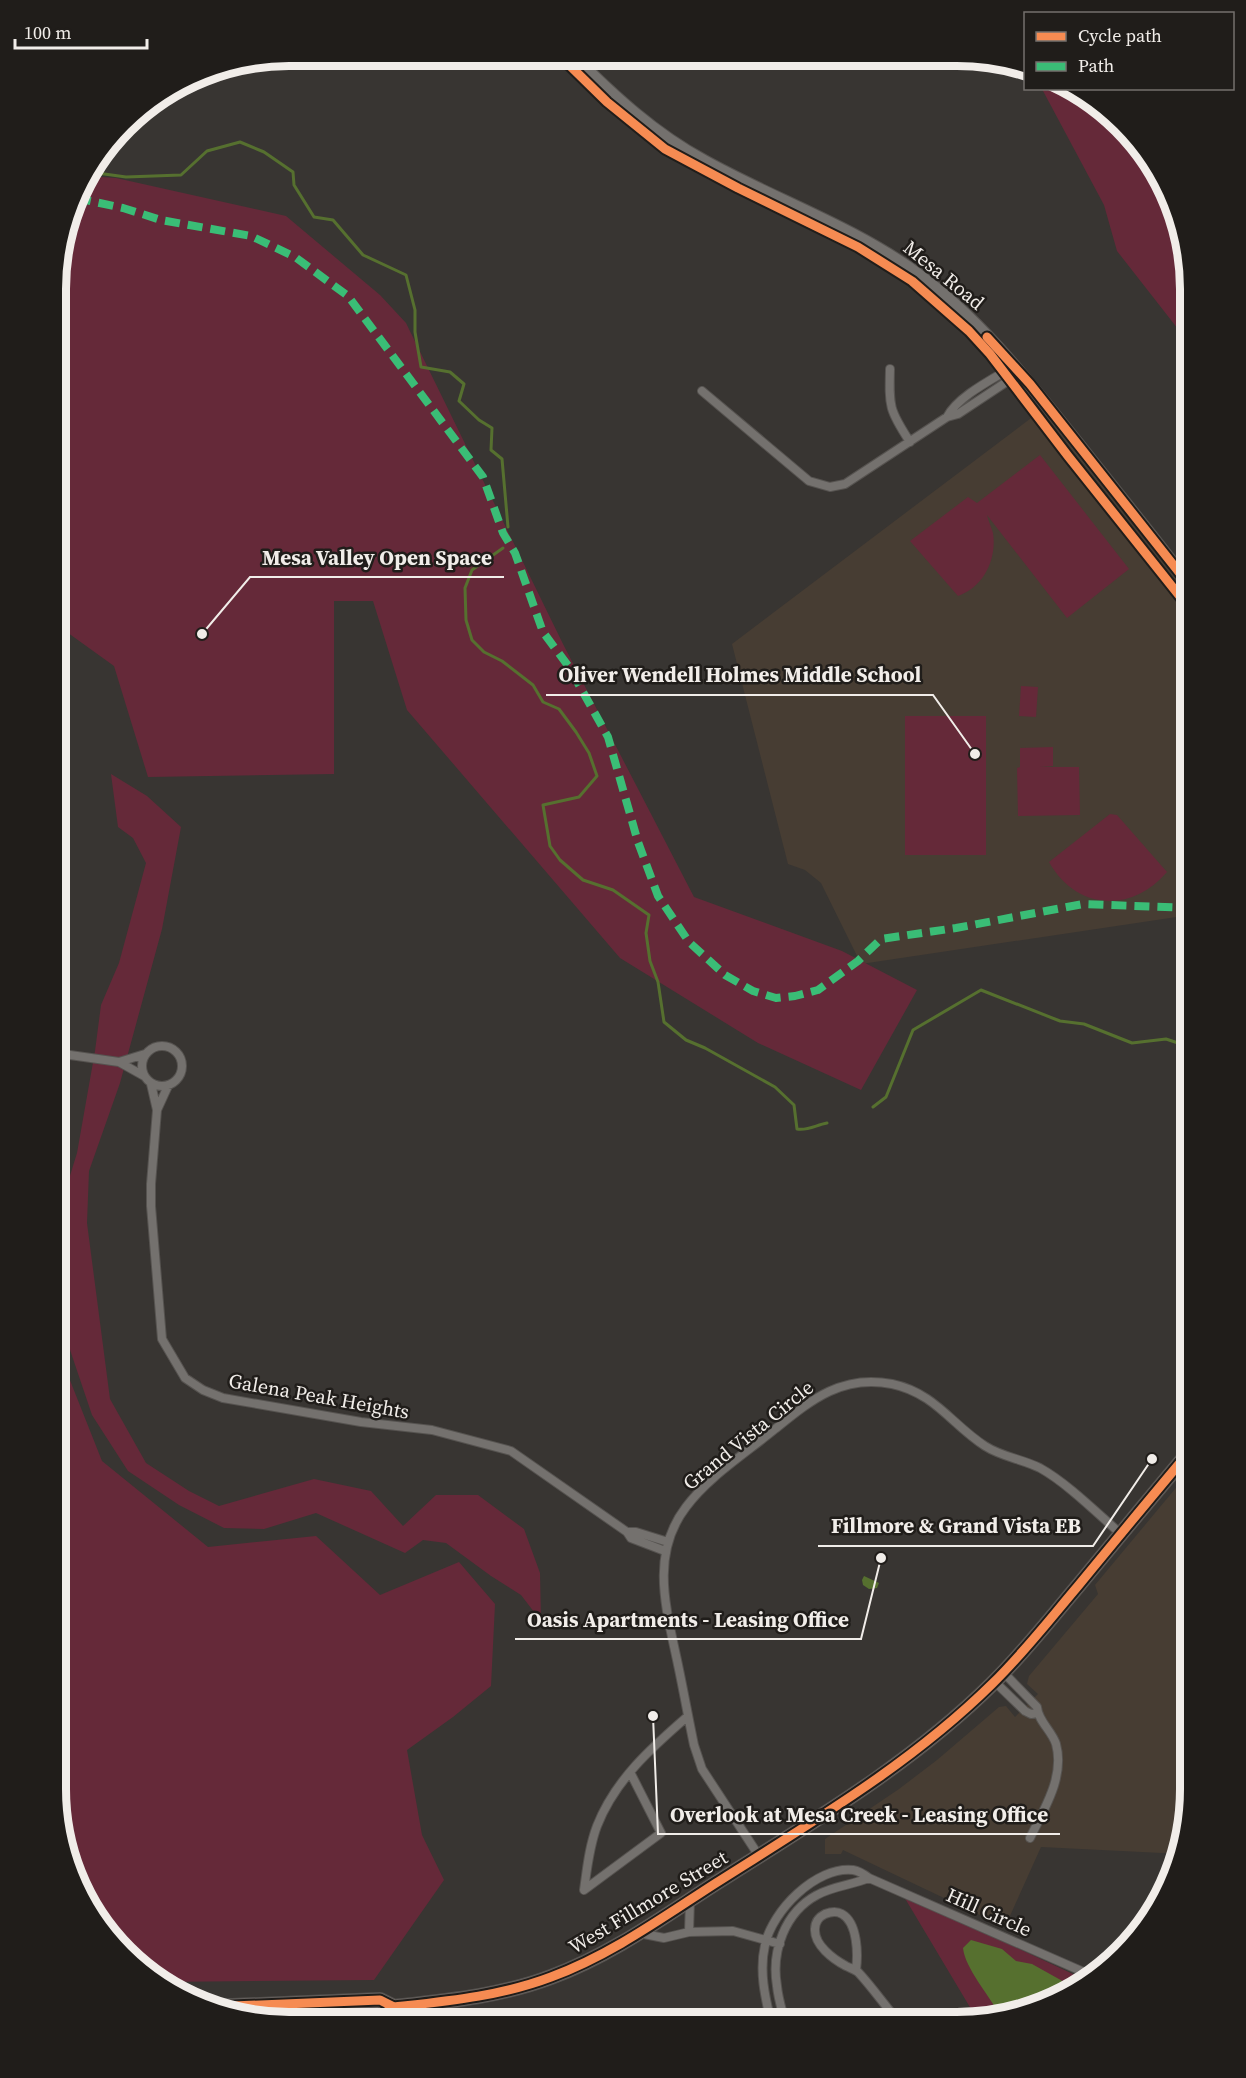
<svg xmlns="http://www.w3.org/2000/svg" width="1246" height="2078" font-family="'Source Serif 4',serif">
	<rect width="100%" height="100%" fill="#383532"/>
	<!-- built -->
	<path fill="#473d33" d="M1043,409L1190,595V915L861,964L821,883L805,870L788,864L732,644Z
		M1190,1471V1805L1181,1852L1162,1853L1041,1847L1005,1927L843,1850L841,1854H825V1839L899,1789L937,1760L999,1707L1006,1706L1015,1717L1038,1694L1027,1684L1029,1676L1098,1594L1095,1585Z"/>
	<!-- green -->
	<path fill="#652939" d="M1042,89H1073L1099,104L1142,147L1173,200L1190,289V320L1178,329L1117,251L1104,205Z
		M87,176L116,178L286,216L380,295L406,323L563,644L694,897L842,951L917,990L861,1090L758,1043L620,958L407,710L373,601H334V774L148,777L114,666L57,625V259L80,185Z
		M1040,455L1129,569L1067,618L987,515C988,520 991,526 993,533C997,559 984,587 958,596L910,541L968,497L977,503Z
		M1021,686L1038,687L1036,717L1019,716Z
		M905,716H986V855H905Z
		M1053,747V766L1040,767H1079L1080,815L1018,816L1017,768L1020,767V748Z
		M111,774L147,796L181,827L162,929L120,1083L89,1171L87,1223L110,1399L146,1463L189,1491L219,1506L314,1479L371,1491L403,1526L436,1495H478L524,1529L540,1573L541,1621L521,1595L491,1576L446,1543L423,1540L405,1553L316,1513L264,1529L224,1528L179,1505L128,1471L92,1415L64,1332L65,1192L77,1153L95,1051L101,1005L119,963L146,863L133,838L118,827Z
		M1110,814L1117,815L1167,872C1131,914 1076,910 1049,862Z
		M56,1345L102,1461L208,1547L316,1536L380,1595L459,1562L495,1604L491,1686L453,1717L407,1750L422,1835L444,1880L374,1980L159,1982L147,1974L106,1933L68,1850L56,1789Z
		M903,1895L1088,1981L1046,2005L977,2019Z"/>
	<!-- water -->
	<path fill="#56702f" d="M864,1576L879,1583L877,1588L869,1589L863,1585L862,1580Z
		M971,1940L1002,1949L1016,1961L1032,1964L1075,1988L1046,2005L999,2014C989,1995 965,1968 963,1948Z"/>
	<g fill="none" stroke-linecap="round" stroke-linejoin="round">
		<!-- stream -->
		<path stroke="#56702f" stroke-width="3" d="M90,172L126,177L181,175L207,151L240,142L264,152L293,172L294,185L314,217L333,220L363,255L406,275L415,310V332L421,367L450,372L464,384L459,401L479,420L492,428L491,450L502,459L508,527
			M503,548L472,570L465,588L466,620L472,640L484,652L502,661L533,685L543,702L559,709L576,732L589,753L597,776L579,797L543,805L550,846L560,860L583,880L613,890L649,915L646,933L650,961L658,982L664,1022L686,1040L705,1048L775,1087L794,1105L797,1129C808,1131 816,1125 827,1123
			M873,1107L886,1097L913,1030L981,990L1060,1021L1084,1024L1132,1043L1166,1039L1190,1047"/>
		<defs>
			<path id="minor" d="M890,369C889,407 889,410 910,442
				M702,391L809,481L830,487L845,484L947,417L958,414L1020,373
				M947,417C958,396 993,379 1014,366
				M142 1066a20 20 0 1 1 40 0a20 20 0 1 1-40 0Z
				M56,1053L119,1062L144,1076
				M119,1062L145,1054
				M151,1084L157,1110L151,1184V1206L162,1339L185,1378L203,1390L223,1398L361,1422L432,1430L511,1451L627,1532L631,1538L665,1551
				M157,1110L168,1086
				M627,1532H636L668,1542
				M1003,1672L1037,1707C1038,1721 1052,1731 1056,1744C1065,1777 1044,1809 1030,1838
				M995,1682L1025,1711L1031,1714L1038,1713
				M630,1772L661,1833L584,1890C587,1869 589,1847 597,1826C615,1780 651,1748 688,1716
				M759,1856L702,1769L694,1745C688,1716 683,1688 677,1660C666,1608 650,1554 686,1507C708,1477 746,1453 775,1429C811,1400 842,1374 892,1384C935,1393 952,1425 985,1446C1002,1457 1022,1459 1040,1468C1067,1483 1097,1513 1121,1534
				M689,1932L690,1900
				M639,1933L664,1938L689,1932L733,1931L780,1944
				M856,1970C858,1955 858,1923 842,1914C837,1911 830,1912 825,1914C819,1917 815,1922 815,1929C814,1945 833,1959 846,1966C850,1968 854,1969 858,1972C873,1988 885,2006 899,2022
				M771,2022C765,1997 759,1971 765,1945C772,1911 816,1866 853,1870C859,1871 865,1875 869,1878L1095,1977
				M785,2022C782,2010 778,1998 777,1986C771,1951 785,1912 817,1895C833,1886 852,1885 869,1878"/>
			<path id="secondary" d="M573,56C613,96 654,134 704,161C774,200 851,226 916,273C980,319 1029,383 1078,444C1115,491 1154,538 1190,586
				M69,1855L81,1878L95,1916"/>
			<path id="primary" d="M209,2007L380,2000L394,2007
				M308,2021L383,2014L394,2007C448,2001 501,1996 551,1977C611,1955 663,1917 716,1883C812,1822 911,1764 992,1684C1023,1654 1050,1619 1078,1586C1115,1541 1152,1496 1190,1451"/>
		</defs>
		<!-- minor casing -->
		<use href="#minor" stroke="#565350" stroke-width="10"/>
		<!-- secondary casing -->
		<use href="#secondary" stroke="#565350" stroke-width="14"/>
		<!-- primary casing -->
		<use href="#primary" stroke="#565350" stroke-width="16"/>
		<!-- minor -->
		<use href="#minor" stroke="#74716e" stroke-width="8"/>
		<!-- secondary -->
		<use href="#secondary" stroke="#74716e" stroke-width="12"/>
		<!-- primary -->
		<use href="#primary" stroke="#726b68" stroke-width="14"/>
		<!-- quiet -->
		<path stroke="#3abd76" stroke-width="8" stroke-dasharray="15 8" stroke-linecap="butt" d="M76,198L123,208L161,220L251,236L295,257L348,296L483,477L503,533L515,553L543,632L569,667L608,737L638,842L658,896L689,942L725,975L753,991L776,998L795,996L818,990L858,961L881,939L956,928L1083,904L1190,908"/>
		<defs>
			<path id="cycleway" d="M560,56L607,102L665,149L738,188L858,247L912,281L969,331L990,354L1068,456L1190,609
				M987,337L1030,384L1190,586
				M209,2007L380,2000L394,2007
				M308,2021L383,2014L394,2007C448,2001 501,1996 551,1977C611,1955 663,1917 716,1883C812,1822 911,1764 992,1684C1023,1654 1050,1619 1078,1586C1115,1541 1152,1496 1190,1451"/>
		</defs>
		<!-- cycleway casing -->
		<use href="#cycleway" stroke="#201d1a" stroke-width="13"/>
		<!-- cycleway -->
		<use href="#cycleway" stroke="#f68b52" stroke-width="9"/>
	</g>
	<g text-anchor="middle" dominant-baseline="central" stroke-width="5" stroke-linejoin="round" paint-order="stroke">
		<!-- street labels -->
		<g font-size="20" fill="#f1ede9" stroke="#201d1a">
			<text transform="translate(944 275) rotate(39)">Mesa Road</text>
			<text transform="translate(319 1396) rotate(10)">Galena Peak Heights</text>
			<text transform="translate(748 1435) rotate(-39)">Grand Vista Circle</text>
			<text transform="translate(648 1902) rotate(-31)">West Fillmore Street</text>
			<text transform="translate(989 1912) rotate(24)">Hill Circle</text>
		</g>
	</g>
	<!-- crop -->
	<path d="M0 0H1246V2078H0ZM289 66H957A223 223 0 0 1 1180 289V1789A223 223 0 0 1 957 2012H289A223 223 0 0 1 66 1789V289A223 223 0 0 1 289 66Z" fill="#201d1a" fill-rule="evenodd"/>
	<path fill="none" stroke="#f1ede9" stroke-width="8" d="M289 66H957A223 223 0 0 1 1180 289V1789A223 223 0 0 1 957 2012H289A223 223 0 0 1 66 1789V289A223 223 0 0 1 289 66Z"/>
	<!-- callouts -->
	<path fill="none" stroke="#f1ede9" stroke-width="2" d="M202 634L250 577H504M975 754L933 695H546M1152 1459L1093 1546H818M881 1558L861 1639H515M653 1716L658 1834H1060"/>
	<g fill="#f1ede9" stroke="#201d1a" stroke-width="2">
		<circle cx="202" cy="634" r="6"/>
		<circle cx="975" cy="754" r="6"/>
		<circle cx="1152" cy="1459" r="6"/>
		<circle cx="881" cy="1558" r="6"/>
		<circle cx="653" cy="1716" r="6"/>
	</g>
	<g font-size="21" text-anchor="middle" font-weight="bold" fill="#f1ede9" stroke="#201d1a" stroke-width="5" stroke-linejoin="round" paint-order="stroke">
		<text x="377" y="565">Mesa Valley Open Space</text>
		<text x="740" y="682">Oliver Wendell Holmes Middle School</text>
		<text x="956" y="1533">Fillmore &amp; Grand Vista EB</text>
		<text x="688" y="1627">Oasis Apartments - Leasing Office</text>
		<text x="859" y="1822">Overlook at Mesa Creek - Leasing Office</text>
	</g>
	<!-- legend -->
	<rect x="1024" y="12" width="210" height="78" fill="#201d1a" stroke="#74706d" stroke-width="1.5"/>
	<rect x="1036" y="32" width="30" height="9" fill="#f68b52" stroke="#74706d" stroke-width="1.5"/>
	<text x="1078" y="42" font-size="18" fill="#f1ede9">Cycle path</text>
	<rect x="1036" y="62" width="30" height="9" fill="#3abd76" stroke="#74706d" stroke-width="1.5"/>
	<text x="1078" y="72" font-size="18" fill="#f1ede9">Path</text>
	<!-- scale -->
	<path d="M15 39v9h132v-9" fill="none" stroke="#f1ede9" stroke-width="3"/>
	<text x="24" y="39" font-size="18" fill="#f1ede9" stroke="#201d1a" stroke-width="4.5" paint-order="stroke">100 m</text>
</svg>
